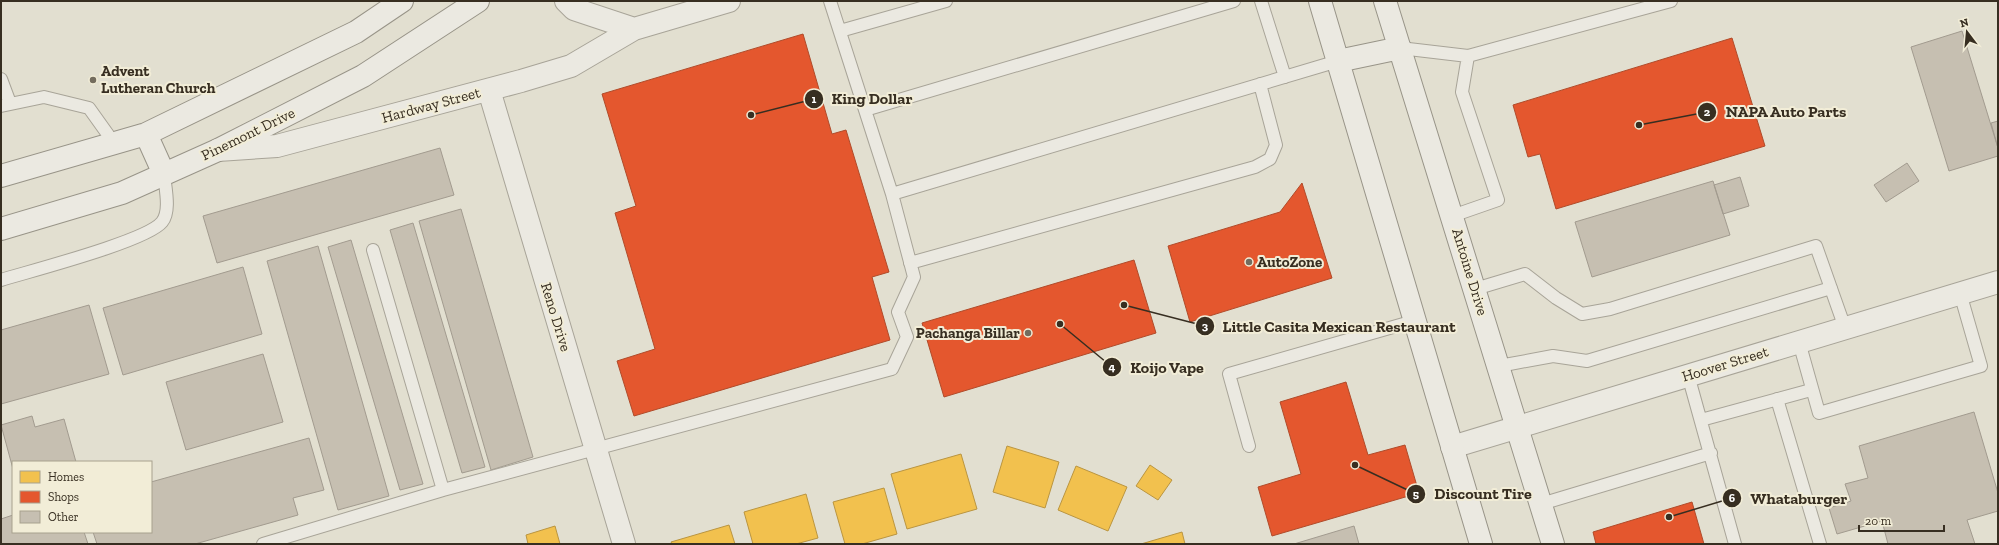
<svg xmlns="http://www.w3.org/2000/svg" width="1999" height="545" font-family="'Zilla Slab',serif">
	<rect width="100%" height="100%" fill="#e2dfd0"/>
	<!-- homes -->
	<path fill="#f2c14e" stroke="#ba9540" d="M1007,446L1059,462L1045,508L993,492Z
		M961,454L977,509L907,529L891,474Z
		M1150,465L1172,480L1158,500L1136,486Z
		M1076,466L1127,487L1108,531L1058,510Z
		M884,488L897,534L862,544H845L833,502Z
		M806,494L818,538L796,544H753L744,512Z
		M729,525L735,544H672L671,542Z
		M555,526L560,544H528L526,535Z
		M1182,532L1185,544H1141Z"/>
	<!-- shops -->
	<path fill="#e4572e" stroke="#b04b2a" d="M803,34L832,134L846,130L889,272L872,277L890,340L634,416L617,361L655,349L615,213L636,206L602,94Z
		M1732,38L1765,146L1556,209L1540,154L1528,157L1513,105Z
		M1302,183L1332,278L1190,322L1168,246L1280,212Z
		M1134,260L1156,333L944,397L922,323Z
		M1346,382L1368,455L1405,445L1419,493L1272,536L1258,487L1301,474L1280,402Z
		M1692,502L1704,544H1596L1593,532Z"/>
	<!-- building -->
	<path fill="#c6bfb1" stroke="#a29b8f" d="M1962,31L1998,148V156L1949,171L1911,47Z
		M1998,121V148L1991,123Z
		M440,148L454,195L217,263L203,216Z
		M1907,163L1919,181L1886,202L1874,185Z
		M1740,177L1749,206L1723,214L1714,185Z
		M1713,181L1730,235L1592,277L1575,222Z
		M461,209L533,457L491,470L419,221Z
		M413,223L485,467L462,473L390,230Z
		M351,240L423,484L400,490L328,247Z
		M318,246L389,496L338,510L267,261Z
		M243,267L262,334L123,375L103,308Z
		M89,305L109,374L1,404V330Z
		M263,354L283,422L186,450L166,382Z
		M1974,412L1998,493V511L1967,520L1975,544H1888L1882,521L1837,534L1829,508L1851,501L1845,484L1868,478L1859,446Z
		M32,416L35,427L64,419L76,462H13V469L1,425Z
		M309,438L324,490L293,498L298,515L195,544H97L93,532H151V482Z
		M13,515V532H84L88,544H1V519Z
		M1354,526L1359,544H1294Z"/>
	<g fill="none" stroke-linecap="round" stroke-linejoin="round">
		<defs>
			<path id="lane" d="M830,1L892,194L1338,61
				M1261,1L1285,77
				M840,31L946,1
				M1400,48L1468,56L1671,1
				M1,79L10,103
				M1,106L44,97L89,108L114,143
				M865,110L1234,1
				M1452,216L1498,200L1462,92L1468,56
				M373,250L443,490
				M910,263L1255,167L1270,159L1276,145L1260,84
				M1,280C30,271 147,241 162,222C171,211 165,187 164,174
				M1475,289L1525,274L1556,298L1582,314L1610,309L1816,246L1845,328
				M1799,342L1819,413L1981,366L1960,293
				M1499,366L1553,356L1587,361L1831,288
				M1688,375L1735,544
				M1777,399L1820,544
				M1701,420L1811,390
				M1249,446L1229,374L1414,321
				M1541,504L1711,453
				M263,544L443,490L892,369L907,337L898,312L914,277L892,194"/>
			<path id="street" d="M566,1L574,9L634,29L729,1
				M489,90L624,544
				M218,150L277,146L521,81L571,66L634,29
				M1452,447L1998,282"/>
			<path id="secondary" d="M1320,1L1481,544
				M1385,1L1553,544
				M1338,61L1400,48
				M146,134L164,174
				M1,176L146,134L356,32L402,1
				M1,229L122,193L218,150L363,76L478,1"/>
		</defs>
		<!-- lane casing -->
		<use href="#lane" stroke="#a8a498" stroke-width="14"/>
		<!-- street casing -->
		<use href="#street" stroke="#a8a498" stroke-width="24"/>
		<!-- secondary casing -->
		<use href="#secondary" stroke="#989488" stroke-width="24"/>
		<!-- lane -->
		<use href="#lane" stroke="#ebe9e1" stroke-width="12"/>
		<!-- street -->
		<use href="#street" stroke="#ebe9e1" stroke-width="22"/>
		<!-- secondary -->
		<use href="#secondary" stroke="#ebe9e1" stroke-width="22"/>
	</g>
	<!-- markers -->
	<g fill="#736c5e" stroke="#f2edd7" stroke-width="1.5">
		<circle cx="93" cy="80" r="4"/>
		<circle cx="1249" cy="262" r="4"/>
		<circle cx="1028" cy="333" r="4"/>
	</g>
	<g text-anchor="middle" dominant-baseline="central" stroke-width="4" stroke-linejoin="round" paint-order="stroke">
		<!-- poi labels -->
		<g font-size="15" font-weight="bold" fill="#372e21" stroke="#f2edd7" text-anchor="start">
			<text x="101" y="71">Advent<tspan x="101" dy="17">Lutheran Church</tspan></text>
			<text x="1257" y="262">AutoZone</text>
			<text x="1020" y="333" text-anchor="end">Pachanga Billar</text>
		</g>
		<!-- street labels -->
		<g font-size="15" fill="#372e21" stroke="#f2edd7">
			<text transform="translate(431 105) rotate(-15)">Hardway Street</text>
			<text transform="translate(248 134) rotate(-26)">Pinemont Drive</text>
			<text transform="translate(1470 272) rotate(73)">Antoine Drive</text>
			<text transform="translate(556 317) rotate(73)">Reno Drive</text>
			<text transform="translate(1725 364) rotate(-17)">Hoover Street</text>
		</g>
	</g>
	<!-- callouts -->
	<path fill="none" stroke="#372e21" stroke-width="1.5" d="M751 115L814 99M1639 125L1707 112M1124 305L1205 326M1060 324L1112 367M1355 465L1416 494M1669 517L1732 498"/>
	<g fill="#372e21" stroke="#f2edd7" stroke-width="1.5">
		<circle cx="751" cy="115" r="4"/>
		<circle cx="1639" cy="125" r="4"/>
		<circle cx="1124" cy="305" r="4"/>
		<circle cx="1060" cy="324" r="4"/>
		<circle cx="1355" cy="465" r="4"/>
		<circle cx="1669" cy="517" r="4"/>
		<circle cx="814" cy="99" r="10"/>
		<circle cx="1707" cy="112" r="10"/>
		<circle cx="1205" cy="326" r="10"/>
		<circle cx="1112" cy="367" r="10"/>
		<circle cx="1416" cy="494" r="10"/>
		<circle cx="1732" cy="498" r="10"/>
	</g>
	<g font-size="12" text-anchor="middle" font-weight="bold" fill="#fff">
		<text x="814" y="103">1</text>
		<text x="1707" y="116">2</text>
		<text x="1205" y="330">3</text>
		<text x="1112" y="371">4</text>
		<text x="1416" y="498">5</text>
		<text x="1732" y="502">6</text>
	</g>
	<g font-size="16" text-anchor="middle" font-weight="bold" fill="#372e21" stroke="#f2edd7" stroke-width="4" stroke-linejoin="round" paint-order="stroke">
		<text x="872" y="104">King Dollar</text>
		<text x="1786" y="117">NAPA Auto Parts</text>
		<text x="1339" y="332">Little Casita Mexican Restaurant</text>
		<text x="1167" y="373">Koijo Vape</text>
		<text x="1483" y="499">Discount Tire</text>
		<text x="1799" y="504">Whataburger</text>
	</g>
	<!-- border -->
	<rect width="1999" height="545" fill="none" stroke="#372e21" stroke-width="4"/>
	<!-- legend -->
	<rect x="12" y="461" width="140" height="72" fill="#f2edd7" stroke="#a7a18e"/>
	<rect x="20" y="471" width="20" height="12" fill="#f2c14e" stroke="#a7a18e"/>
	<text x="48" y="481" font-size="12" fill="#372e21">Homes</text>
	<rect x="20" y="491" width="20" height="12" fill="#e4572e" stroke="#a7a18e"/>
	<text x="48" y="501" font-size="12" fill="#372e21">Shops</text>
	<rect x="20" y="511" width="20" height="12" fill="#c6bfb1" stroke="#a7a18e"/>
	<text x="48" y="521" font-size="12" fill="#372e21">Other</text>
	<!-- north arrow -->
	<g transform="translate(1967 32) rotate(344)" stroke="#f2edd7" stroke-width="3" paint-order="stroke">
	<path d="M0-3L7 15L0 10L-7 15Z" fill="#372e21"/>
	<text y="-6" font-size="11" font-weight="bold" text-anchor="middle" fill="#372e21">N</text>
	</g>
	<!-- scale -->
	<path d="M1859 525v6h85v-6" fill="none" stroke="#372e21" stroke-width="2"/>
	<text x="1865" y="525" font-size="12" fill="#372e21" stroke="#f2edd7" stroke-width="3" paint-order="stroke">20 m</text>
</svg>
